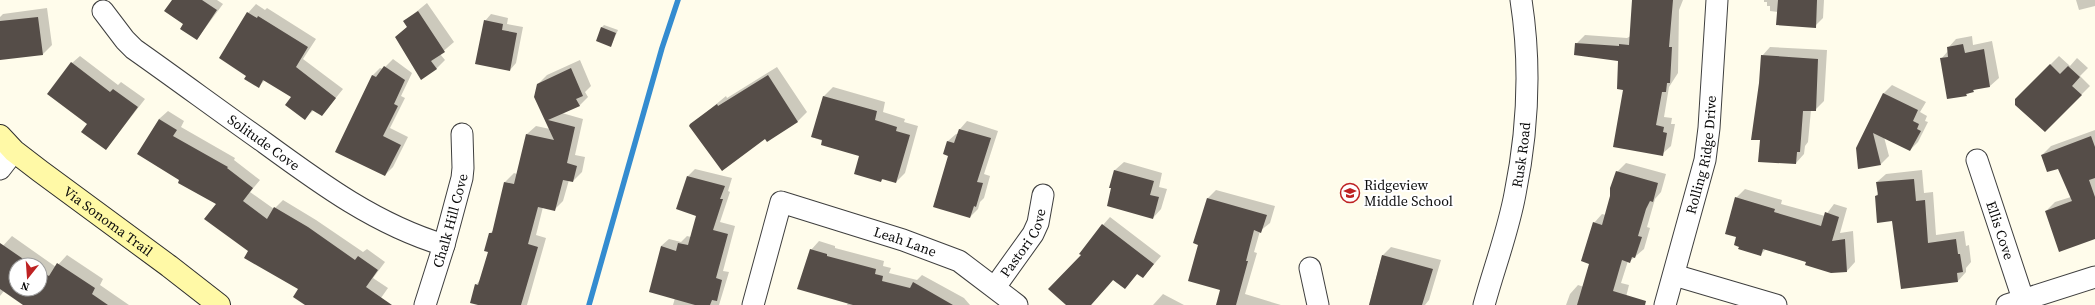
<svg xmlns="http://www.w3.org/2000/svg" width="2095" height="305" font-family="'Source Serif 4',serif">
	<rect width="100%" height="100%" fill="#fffceb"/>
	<!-- shadow -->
	<path fill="#0003" fill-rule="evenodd" d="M173,0H217L223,4L197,39L185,24Z
		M1633,0H1683L1679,10L1678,73L1669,87L1664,117L1672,118L1671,124H1675L1671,146L1662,154L1624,89L1620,60L1576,44L1585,35L1627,38L1631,36Z
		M1764,0H1824L1823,18L1815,26L1778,12L1770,11V6H1767V2H1764Z
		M2076,0H2095V6L2079,10Z
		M427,3L454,42L440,54L445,60L436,69L396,37L408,26L405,21Z
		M256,4L265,10L267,8L316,39L303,59L343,89L322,115L314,110L305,118L293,97L265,80L259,86L248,75L220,58L248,13Z
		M47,8L52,45L43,54L0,59V17L3,14Z
		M491,14L508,18L507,24L523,27L516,63L510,70L485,21Z
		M604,25L618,30L611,46L601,28Z
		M1972,36L1973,45L1992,41L1999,78L1990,86L1976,89L1966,95L1941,59L1948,51V48L1956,39Z
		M1770,47L1827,50L1824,101L1815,110H1811L1808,142L1805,146L1804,154L1796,163L1761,139L1762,56Z
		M80,56L118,85L121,82L145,99L106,149L88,124L72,63Z
		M2059,56L2070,66L2077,58L2088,68L2080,76L2090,86L2045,131L2016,99Z
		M393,59L412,73L401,96L405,98L390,128L408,137L393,167L385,175L372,76L380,68L383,69Z
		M580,60L591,86L585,92L588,97L579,106L562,113L583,119L575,155L585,157L582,172L573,181L569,180L563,201L554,210L543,207L536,235L546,238L527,305H481L476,285L480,280L489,252L490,233L494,230L505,182L514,173L517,174L527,134L536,126L550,129L538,84L547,75Z
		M777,67L807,112L798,121L767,141L765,137L691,125L726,96L727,98Z
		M1892,85L1926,102L1920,112L1927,116L1925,121L1928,122L1918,142L1910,150L1884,137L1889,156L1881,164L1857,148L1884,93Z
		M833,87L885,102L883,112L905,119L904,122L918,126L905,173L896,182L884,178L881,181L860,155L812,137L824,96Z
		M168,111L184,121L181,127L235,158L234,160L260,180L250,192L274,209L283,200L316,220L363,252L367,249L385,262L373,278L388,288L376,305H307L300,289L249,251L217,204L181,180L159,119Z
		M967,121L998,131L984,174L990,176L984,198L980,202L978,209L970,217L949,155L944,154L948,141L956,134H958L960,129Z
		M2095,130V238L2046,211L2055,202L2071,197L2059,167L2042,155L2051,146Z
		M1124,162L1162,173L1159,187L1167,189L1161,209L1153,218L1110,187L1115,170Z
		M1626,163L1666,174L1661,192L1655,199L1647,227L1650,228L1644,249L1630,261H1628L1621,283L1629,285L1624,305H1566L1570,294L1578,285L1584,287L1590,263L1594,223L1602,214L1606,215L1617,172Z
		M695,169L732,178L728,191L730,192L720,222L735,226L723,271L729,272L719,305H673L675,298L661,246L669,239L681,242L687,236L691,237L697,215L688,176Z
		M1922,170L1924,193L1933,192L1936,235L1964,231L1966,246L1969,245L1971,262L1966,268V272L1958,281L1893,220L1876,196L1878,193L1877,182L1886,174Z
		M1745,189L1782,200L1781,204L1825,216L1834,204L1847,208L1840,233L1853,231L1855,262L1847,271L1807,262L1766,249L1760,255L1738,236L1736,198Z
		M1216,190L1275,206L1270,223L1260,231L1254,252L1257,253L1245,294L1281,305H1218L1237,241L1199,244L1208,198Z
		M1110,217L1161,256L1143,277L1138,273L1125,288L1114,279L1091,305H1068L1082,255L1103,225Z
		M12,236L56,267L67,255L103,279L100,285L129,305H30L4,291L0,296V249ZM16,265H40V289H16Z
		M819,241L835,246V248L884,261L883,266L891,268L889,273L917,280L922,275L964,298L970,305H847L848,303L811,250Z
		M1391,247L1441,260L1429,300L1425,305H1369L1382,256Z
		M1163,294L1184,305H1153Z"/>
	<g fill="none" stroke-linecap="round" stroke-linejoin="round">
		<!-- stream -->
		<path stroke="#348cd0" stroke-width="5.5" d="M589,305L662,48L678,0"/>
	</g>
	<!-- building -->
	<path fill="#554d48" d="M172,0H202L217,10L197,40L180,29L183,24L164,11Z
		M1632,0H1673L1669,47H1672L1670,83H1667L1666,92H1662L1656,125L1664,127L1663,132L1667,133L1663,156L1613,147L1623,90L1617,89L1618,61L1574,55L1575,43L1619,46V44L1629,45Z
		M1778,0H1817L1816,28L1776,25Z
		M418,11L445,52L431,61L437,69L421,80L395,37L407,27L403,21Z
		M247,12L257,18L258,16L308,47L296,67L336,98L322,116L312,110L305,120L285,105L291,97L263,80L259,88L244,79L246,76L219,58Z
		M38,17L43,55L0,60V21Z
		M484,20L503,24L502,30L517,33L510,71L475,64Z
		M601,27L616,33L611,47L596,41Z
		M1963,44L1965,53L1984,49L1990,87L1973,90L1974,92L1966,94L1967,96L1947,99L1940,58L1948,57L1947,47Z
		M1761,55L1818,59L1816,111H1803L1800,152H1797L1796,164L1758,162L1760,140H1751L1759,83Z
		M71,62L110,92L113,89L138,107L106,150L81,132L87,124L47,94Z
		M2050,64L2060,74L2068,66L2080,77L2072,86L2082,95L2045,132L2015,105V99Z
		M384,66L405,80L394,104L398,106L383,136L401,145L385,176L335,152L372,75L376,77Z
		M571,68L583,96L576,99L580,106L548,120L575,127L567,163L577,166L573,182L563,180L555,211L538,207L528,244L538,247L521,305H478L470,303L475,284L478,285L488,252L484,251L489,233H492L504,182L514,184L526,134L554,140L534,97L537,84Z
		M768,75L798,122L767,142L765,139L722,171L689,126L690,124L717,104L718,106Z
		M1883,93L1918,110L1913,121L1919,124L1917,129L1921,131L1910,151L1873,133L1881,165L1858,169L1856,148Z
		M823,96L877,111L875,120L897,127L896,131L910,135L896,183L882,179L881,182L854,174L859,156L821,145L822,140L811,137Z
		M159,119L177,130L173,136L228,167L227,168L253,188L243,201L267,219L274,207L308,227L355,260L358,256L378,270L366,287L392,305H305L293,297L298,289L244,258L248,251L204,219L216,204L178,183L179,180L137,154Z
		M959,129L991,138L977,182L983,183L976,207L974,206L970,218L933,207L948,156L943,154L947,141L954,143Z
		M2091,136L2095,147V178L2089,180L2095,197V239L2059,252L2045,211L2072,201L2058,169L2047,172L2041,155Z
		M1114,170L1154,181L1150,195L1159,197L1153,219L1107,206L1111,188H1109Z
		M1616,171L1658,183L1653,202L1650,201L1646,209L1638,236L1642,237L1635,258L1632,257L1630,263L1622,260L1613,291L1646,301L1645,305H1577L1589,264L1581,261L1593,222L1602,225L1610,196V188Z
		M687,176L725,186L720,199H723L713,230L728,234L716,278L722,280L717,301L712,300L710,305H695L649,292L661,246L676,251L678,243L688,245L696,216L676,209Z
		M1914,179L1916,201L1925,200L1928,243L1956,239L1958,254H1960L1963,272L1957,273L1958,282L1901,289L1892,221L1877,223L1875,196L1878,195L1876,182Z
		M1735,197L1775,209L1774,212L1821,226L1825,212L1839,217L1832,241L1845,239L1847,272L1831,273L1805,265L1806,262L1763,249L1761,256L1738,249L1739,247L1734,245L1736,237L1725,234Z
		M1207,198L1267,215L1261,233L1254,230L1246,261H1248L1236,305H1216L1220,290L1188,281L1198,245L1193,243Z
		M1102,224L1154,264L1143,278L1137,274L1125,289L1113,280L1091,305H1066L1048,289L1081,255L1079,254Z
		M0,243L32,265H16V289H40V271L49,276L57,263L95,288L92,294L108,305H23L0,289Z
		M810,249L827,254V256L876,269L875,274L883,276L882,281L910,288L913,282L953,305H853L797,289Z
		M1382,255L1433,269L1422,305H1369Z"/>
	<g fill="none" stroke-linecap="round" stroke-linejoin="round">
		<defs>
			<g id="street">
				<path id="s1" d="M103,11L125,40L134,49C178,80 221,112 265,143C321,184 377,225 444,245"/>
				<path id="s2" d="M1977,160L2025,305"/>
				<path d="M0,169L14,151"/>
				<path d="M1310,268L1318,305"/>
				<path d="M1674,275L1776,305"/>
				<path id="s3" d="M995,287L1033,234L1038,223L1043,195"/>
				<path id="s4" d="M425,305L444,245L462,178L463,168L462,134"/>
				<path id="s5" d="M753,305L781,202L903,240L959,261L1017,305"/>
				<path id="s6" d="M1484,305C1494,268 1508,232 1515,194C1528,130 1531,64 1521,0"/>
				<path id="s7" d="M1665,305L1705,160L1709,128L1717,0"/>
				<path d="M2007,305L2095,277"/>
			</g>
			<g id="secondary">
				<path id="s8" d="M0,136L14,151L40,171L169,266L219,305"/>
			</g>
		</defs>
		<!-- street casing -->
		<use href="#street" stroke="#3f3f3f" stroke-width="23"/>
		<!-- secondary casing -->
		<use href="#secondary" stroke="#2e2e2e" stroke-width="24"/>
		<!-- street -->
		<use href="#street" stroke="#fff" stroke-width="21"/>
		<!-- secondary -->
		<use href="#secondary" stroke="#fff9a6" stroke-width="22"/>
	</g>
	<!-- icons -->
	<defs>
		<symbol id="school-ring" viewBox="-11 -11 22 22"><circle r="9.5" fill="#fff" stroke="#be2223" stroke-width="1.5"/><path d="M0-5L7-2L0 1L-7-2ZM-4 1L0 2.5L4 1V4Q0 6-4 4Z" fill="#be2223"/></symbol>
	</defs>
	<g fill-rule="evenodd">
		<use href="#school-ring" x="1339" y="182" width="22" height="22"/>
	</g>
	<g text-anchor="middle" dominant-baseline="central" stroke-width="4" stroke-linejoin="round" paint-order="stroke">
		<!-- street labels -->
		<g font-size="14" fill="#0c0c0c" stroke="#fff">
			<text stroke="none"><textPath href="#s1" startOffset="209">Solitude Cove</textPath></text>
			<text stroke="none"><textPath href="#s7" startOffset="155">Rolling Ridge Drive</textPath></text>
			<text stroke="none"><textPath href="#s6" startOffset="155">Rusk Road</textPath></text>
			<text stroke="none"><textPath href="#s4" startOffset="88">Chalk Hill Cove</textPath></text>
			<text stroke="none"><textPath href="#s8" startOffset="138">Via Sonoma Trail</textPath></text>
			<text stroke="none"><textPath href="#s2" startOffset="74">Ellis Cove</textPath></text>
			<text stroke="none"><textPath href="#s5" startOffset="237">Leah Lane</textPath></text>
			<text stroke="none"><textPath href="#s3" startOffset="53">Pastori Cove</textPath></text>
		</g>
		<!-- poi labels -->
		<g font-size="14" fill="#0c0c0c" stroke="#fff" text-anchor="start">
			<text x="1364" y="185">Ridgeview<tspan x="1364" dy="16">Middle School</tspan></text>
		</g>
	</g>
	<!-- north arrow -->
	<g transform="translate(28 277) rotate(197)"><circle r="19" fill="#ffffff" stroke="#9e9e9e"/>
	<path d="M0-3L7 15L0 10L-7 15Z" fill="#be2223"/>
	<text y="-6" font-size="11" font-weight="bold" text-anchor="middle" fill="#0c0c0c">N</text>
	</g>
</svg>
